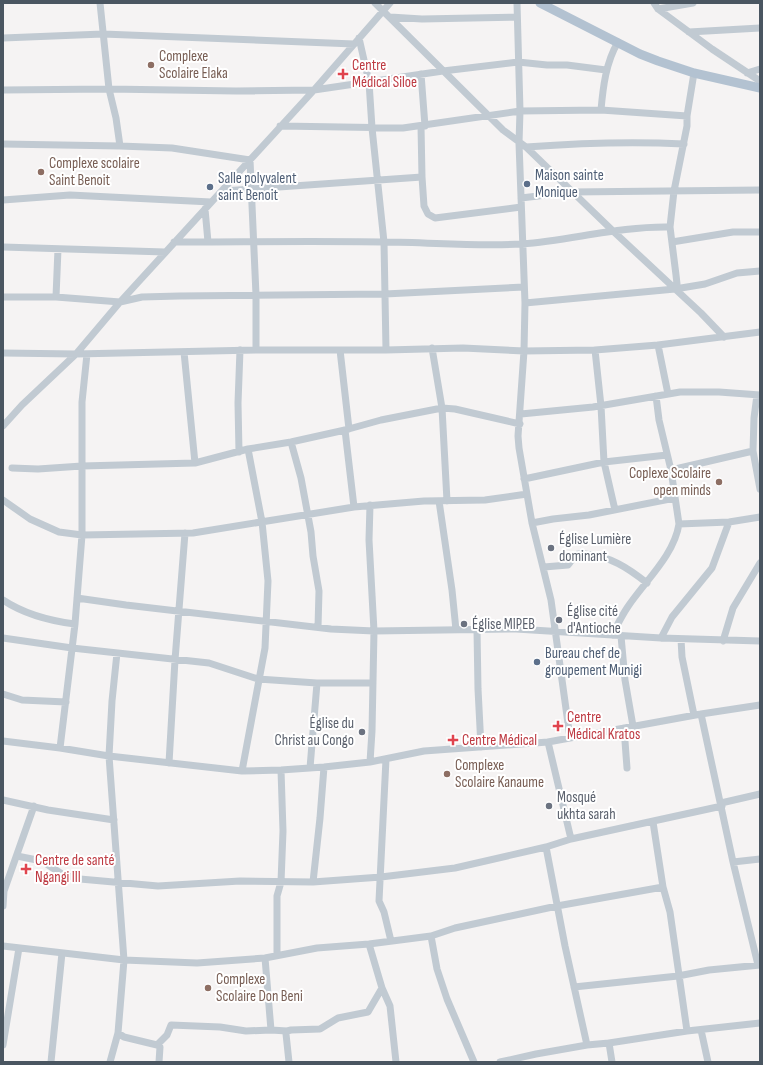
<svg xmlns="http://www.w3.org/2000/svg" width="763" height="1065" font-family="'Sofia Sans Condensed',sans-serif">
	<rect width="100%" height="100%" fill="#f5f3f3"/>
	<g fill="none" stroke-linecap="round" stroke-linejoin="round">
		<!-- minor -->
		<path stroke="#c1cad2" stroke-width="7" d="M100,3L109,89L116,118L120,146
			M375,3L503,130L526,147L613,231L701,313L724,337
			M517,3L520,111L519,143L525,303L524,351L518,436L519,448L532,523L551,600L570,738
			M654,3L658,9L712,49L760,81
			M658,9L693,3
			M390,17L422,19L517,17
			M689,32L760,28
			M3,38L103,34L354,44
			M359,38L369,82L372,128L384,242L386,350
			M747,73L760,69
			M421,74L425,126
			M3,90L109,89L236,91L314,90L443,71L518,62L547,65H567L606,70
			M601,110C603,87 606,62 618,42
			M280,126L403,128L520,111L601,110L687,116
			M421,126L422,177L424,206L428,214L435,218L521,207
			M3,144L120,146L172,148L250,160L256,295V350
			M526,147C579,143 631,141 684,144
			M223,191L422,177
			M521,198L572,192L760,190
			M3,200L70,195L211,202
			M205,209L208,242
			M174,242C244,242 313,241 383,242C429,242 476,247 522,244C572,240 620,226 670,227
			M672,242L733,232H760
			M3,247L165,252
			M675,289L677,284L676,275L670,227L674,191L687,126V116L694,73
			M3,297H56L120,302L142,297L179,296L385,294L524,287
			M56,297L58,249
			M525,303L675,289L705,284L737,273L760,271
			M658,345L668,394
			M432,348L442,408L447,501
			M340,350L349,429
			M595,350L601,406L604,462L615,510
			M184,352L195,463
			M3,353L76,354L256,350H386L463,348L524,351L595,350L658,345L760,332
			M757,395L754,418L753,451L760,489
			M521,414L593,407L680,392H719L760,395
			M3,426L22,405L76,354L120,302L314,90L390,3
			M345,430L354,507
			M291,442L301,478L311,532L313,556L319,591L318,627
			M239,452L238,403L240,350
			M12,468L38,469L82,466L195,463L248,449L291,442L345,430L381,420L442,408L455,409L520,424
			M671,470L753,451
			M524,479L604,462L667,455
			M3,500L30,519L59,532L82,535L193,533L354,507L424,501L485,500L527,494
			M439,501L452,590L456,630
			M532,523L553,519L589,515L675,498
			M679,524L729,522L760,517
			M544,567L568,565C571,562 573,557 576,555C578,553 582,554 585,554C610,556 628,568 647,583
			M77,598L126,605L331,629L374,631L516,629L661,638L760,641
			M3,600C24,614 51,621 75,624
			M477,630L478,689L481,747
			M612,635C617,626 621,617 627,608C644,582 674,556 679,524L671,470L659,420L656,396
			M621,636L625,680L633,726
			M3,638L72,648L209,663L258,679L317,683H373
			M661,638L672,617L712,568L729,522
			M681,639L682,657L694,715
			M723,641L733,608L760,563
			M3,694L22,700L66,702
			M701,714L733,862L758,965
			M624,728L627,768
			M3,741L60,748L109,756L242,771L281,770L324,767L370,762L424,751L548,742
			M60,748L75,624L82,535V402L87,354
			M386,759L379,901L384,912L391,941
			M370,762L372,731L374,631L369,540L370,505
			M169,763L175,660L185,533
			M310,768L317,683
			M242,771L265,648L268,581L262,522L248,449
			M3,800L48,810L114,820
			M721,803L760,794
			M653,822L663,887L670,912L687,1031
			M571,839L722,806
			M17,856L42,861L62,874L80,879L158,886L240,881L313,882L381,877L455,868L546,847
			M733,862L760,859
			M313,882L320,818L324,767
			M3,906L4,891L34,806
			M3,946L124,960L197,963L265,958L317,948L369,944L431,936
			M277,955V896L281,882L283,831L281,770
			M265,958L271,1030
			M574,987L678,976L709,970L760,965
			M382,988L390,1006L396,1062
			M701,1030L708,1062
			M118,1033L124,1037L157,1045L160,1047L159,1062
			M609,1043L687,1031L760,1023
			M3,1045L19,948
			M157,1045L167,1035L171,1025L220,1027L246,1031L271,1030L287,1031
			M51,1062L62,953
			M110,1062L118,1033L124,960L109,756L112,701L117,653
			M289,1062L286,1034L287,1031L291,1030L320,1029L338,1018L368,1012L382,988L369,944
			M474,1062L447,999L437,969L431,936L455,928L557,906L663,887
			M500,1062L536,1054L587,1045
			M612,1062L609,1043L587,1045L565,946L546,847L571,839L548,742L701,714L760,705"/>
		<!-- major -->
		<path stroke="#b3c2d1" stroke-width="9" d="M540,3L640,54L658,61L694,73L760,88"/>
	</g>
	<!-- markers -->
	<g fill="#8d6e63" stroke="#fff" stroke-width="1.5">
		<circle cx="151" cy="65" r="4"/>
		<circle cx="41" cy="172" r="4"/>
		<circle cx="719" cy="482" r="4"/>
		<circle cx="447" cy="774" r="4"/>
		<circle cx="208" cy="988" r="4"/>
	</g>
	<g fill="#e0444e" stroke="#fff" stroke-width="1.5">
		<path d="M341 68h4v4h4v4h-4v4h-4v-4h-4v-4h4z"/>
		<path d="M556 720h4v4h4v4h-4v4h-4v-4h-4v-4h4z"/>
		<path d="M451 734h4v4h4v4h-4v4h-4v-4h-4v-4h4z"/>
		<path d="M24 863h4v4h4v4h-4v4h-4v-4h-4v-4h4z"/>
	</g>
	<g fill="#5c6f8a" stroke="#fff" stroke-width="1.5">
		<circle cx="527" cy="184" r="4"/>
		<circle cx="210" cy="187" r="4"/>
		<circle cx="537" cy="662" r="4"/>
	</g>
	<g fill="#6b7280" stroke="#fff" stroke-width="1.5">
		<circle cx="551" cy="548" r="4"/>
		<circle cx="559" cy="620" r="4"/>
		<circle cx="464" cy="624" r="4"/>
		<circle cx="362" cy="732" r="4"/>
		<circle cx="549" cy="806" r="4"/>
	</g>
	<g text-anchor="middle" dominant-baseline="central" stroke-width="4" stroke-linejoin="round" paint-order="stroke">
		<!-- education labels -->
		<g font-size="15" fill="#785e54" stroke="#fff" text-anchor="start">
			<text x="159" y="56">Complexe<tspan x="159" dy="17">Scolaire Elaka</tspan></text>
			<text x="49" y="163">Complexe scolaire<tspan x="49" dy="17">Saint Benoit</tspan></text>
			<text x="711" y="473" text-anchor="end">Coplexe Scolaire<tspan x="711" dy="17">open minds</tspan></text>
			<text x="455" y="765">Complexe<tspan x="455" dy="17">Scolaire Kanaume</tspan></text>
			<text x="216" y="979">Complexe<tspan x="216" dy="17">Scolaire Don Beni</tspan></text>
		</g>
		<!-- health labels -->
		<g font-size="15" fill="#be3a42" stroke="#fff" text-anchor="start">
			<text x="352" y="65">Centre<tspan x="352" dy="17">Médical Siloe</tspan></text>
			<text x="567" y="717">Centre<tspan x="567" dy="17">Médical Kratos</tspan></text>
			<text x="462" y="740">Centre Médical</text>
			<text x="35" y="860">Centre de santé<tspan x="35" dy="17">Ngangi III</tspan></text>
		</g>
		<!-- service labels -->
		<g font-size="15" fill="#4e5e75" stroke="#fff" text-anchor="start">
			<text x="535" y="175">Maison sainte<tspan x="535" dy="17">Monique</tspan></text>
			<text x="218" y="178">Salle polyvalent<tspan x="218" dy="17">saint Benoit</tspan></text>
			<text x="545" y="653">Bureau chef de<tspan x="545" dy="17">groupement Munigi</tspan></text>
		</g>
		<!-- worship labels -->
		<g font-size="15" fill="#5b616d" stroke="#fff" text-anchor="start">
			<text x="559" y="539">Église Lumière<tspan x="559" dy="17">dominant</tspan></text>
			<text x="567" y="611">Église cité<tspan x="567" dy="17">d'Antioche</tspan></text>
			<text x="472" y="624">Église MIPEB</text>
			<text x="354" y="723" text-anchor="end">Église du<tspan x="354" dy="17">Christ au Congo</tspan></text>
			<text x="557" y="797">Mosqué<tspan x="557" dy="17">ukhta sarah</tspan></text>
		</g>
	</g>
	<!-- border -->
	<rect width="763" height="1065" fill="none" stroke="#4a5661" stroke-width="8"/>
</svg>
